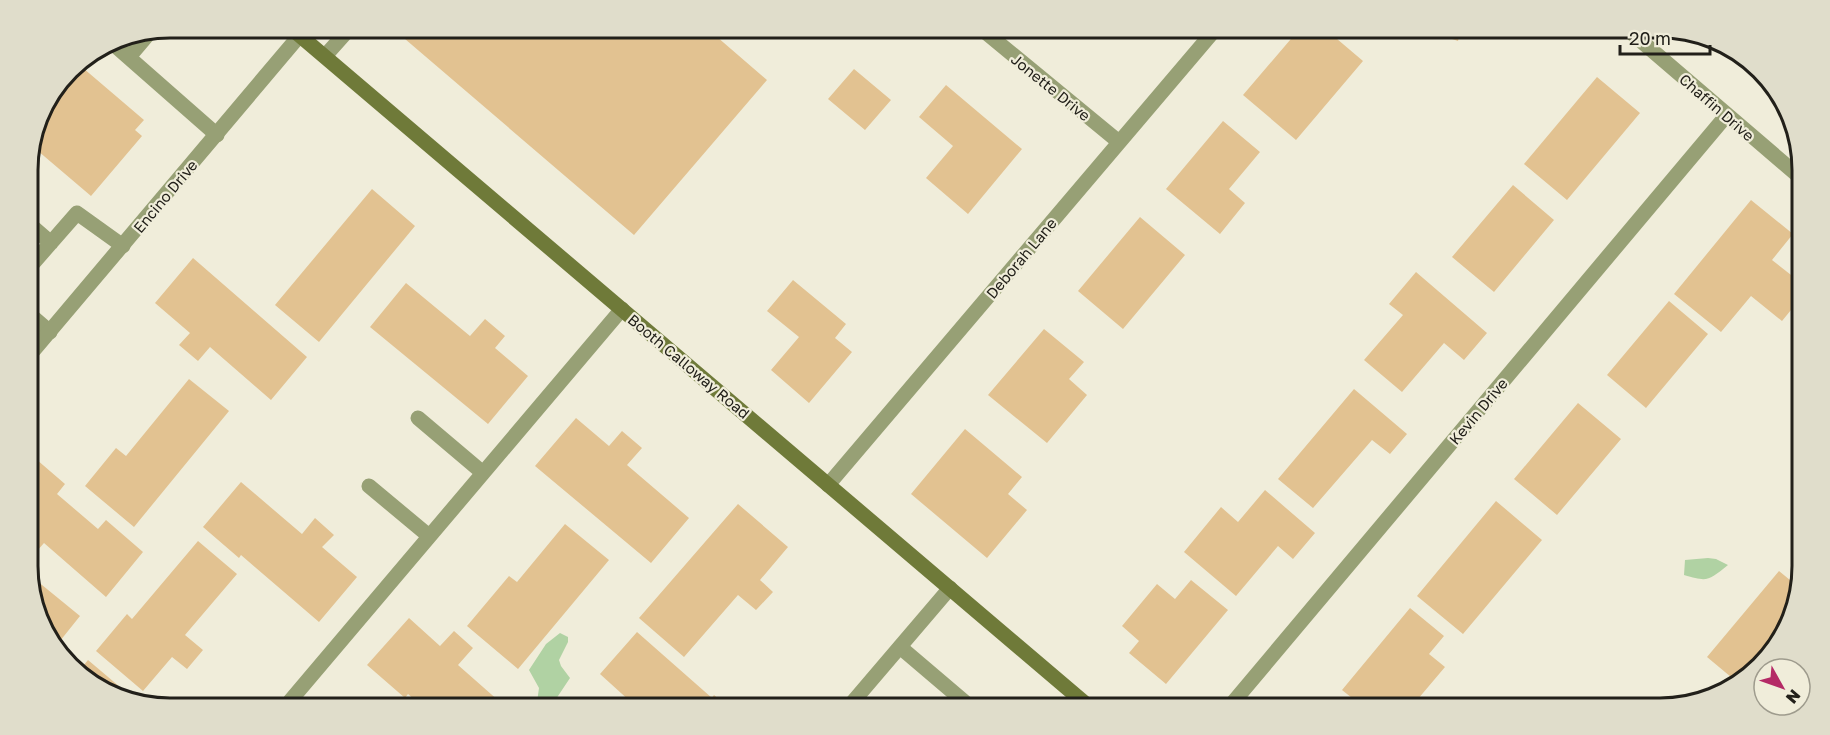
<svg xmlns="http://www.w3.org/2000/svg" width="1830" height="735" font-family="'Golos Text',sans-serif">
	<rect width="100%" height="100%" fill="#f0edda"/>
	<!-- water -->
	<path fill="#b0d2a3" d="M1708,558L1716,559L1728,565C1708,581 1708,582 1684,575L1685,560Z
		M560,633L568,637V642L559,660L561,666L570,678L554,702H537L539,688L529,670L546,644Z"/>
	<!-- building -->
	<path fill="#e2c291" d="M402,28L618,29L626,36L631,29L709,30L767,80L634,235L398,33Z
		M1296,33H1330L1363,61L1296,140L1243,95Z
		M1435,33H1460L1458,41Z
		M76,62L144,120L135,130L142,136L91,196L31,145L42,107Z
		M854,69L891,100L865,130L828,99Z
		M1597,77L1640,113L1567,200L1524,164Z
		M946,85L1022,149L968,214L926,178L953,146L919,117Z
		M1223,121L1260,152L1229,189L1245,203L1220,234L1166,189Z
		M1513,185L1554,220L1494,292L1452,257Z
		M372,189L415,226L319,342L275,305Z
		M1751,200L1793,234L1772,260L1800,282V299L1782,321L1751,296L1721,332L1674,294Z
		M1140,217L1185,255L1123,329L1078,291Z
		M193,258L307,357L271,400L210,347L198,361L179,345L190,333L155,303Z
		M1416,272L1487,333L1464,360L1444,343L1402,392L1364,360L1403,315L1389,304Z
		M793,280L846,324L835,338L852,352L809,403L771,370L799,337L767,311Z
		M406,283L470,336L485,319L505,336L495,348L528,376L488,424L370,327Z
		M1669,301L1708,334L1646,408L1607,375Z
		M1044,329L1084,362L1069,379L1087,395L1047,443L988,395Z
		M189,379L229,411L134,527L85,486L116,448L126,456Z
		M1354,389L1407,434L1390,454L1372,440L1313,508L1278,479Z
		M1578,403L1621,439L1557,515L1514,479Z
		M576,418L609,446L622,431L642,448L627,465L689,518L651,563L535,466Z
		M965,429L1022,477L1008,494L1027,510L987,558L911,494Z
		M29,453L65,484L57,494L98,529L106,520L143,552L106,597L44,543L29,560Z
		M241,482L302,534L315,518L334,535L322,547L357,577L319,622L241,555L239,558L203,527Z
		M1265,490L1315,533L1293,559L1278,546L1236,596L1184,552L1221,507L1238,522Z
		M1496,501L1542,540L1463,634L1417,596Z
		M738,504L788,547L760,580L773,592L756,610L738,595L684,657L639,618Z
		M565,524L609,560L518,669L467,626L509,576L517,582Z
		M198,541L237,574L185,635L203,650L187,669L172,657L143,691L96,651L127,614L132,619Z
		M1779,571L1796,585L1795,612L1747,679L1737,682L1707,657Z
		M31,576L80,616L56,646L30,593V578Z
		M1191,580L1228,610L1166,684L1129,653L1139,641L1122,626L1157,584L1175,599Z
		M1410,608L1444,636L1429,654L1445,667L1412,706H1393L1389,703L1386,706H1362L1342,690Z
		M409,618L440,646L454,631L473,648L458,665L500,702H417L408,694L405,698L367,665Z
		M637,632L712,698L714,695L723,703H632L600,674Z
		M88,660L127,693L122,699L79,671Z"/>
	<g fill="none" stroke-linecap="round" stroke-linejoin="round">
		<!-- lane -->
		<path stroke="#97a075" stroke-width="15" d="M110,41L217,135
			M325,56L350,28
			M129,57L151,31
			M28,223L51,243
			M28,269L77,213L123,246
			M28,313L50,332
			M418,418L483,473
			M369,486L429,536
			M900,647L967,704
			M290,701L622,309"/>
		<!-- street -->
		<path stroke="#97a075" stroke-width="15" d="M984,31L1119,142
			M1633,34L1801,178
			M28,357L300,35
			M828,485L1213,32
			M851,704L950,588
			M1230,706L1726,116"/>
		<!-- secondary -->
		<path stroke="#6f7a39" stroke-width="15" d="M291,28L1087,705"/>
	</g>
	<g text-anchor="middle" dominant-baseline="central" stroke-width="4.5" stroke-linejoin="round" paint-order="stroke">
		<!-- street labels -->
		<g font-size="15" fill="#22201a" stroke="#f0edda">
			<text transform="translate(1051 87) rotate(39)">Jonette Drive</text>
			<text transform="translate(1717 107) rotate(41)">Chaffin Drive</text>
			<text transform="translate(165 196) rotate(-50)">Encino Drive</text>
			<text transform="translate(1021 258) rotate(-50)">Deborah Lane</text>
			<text transform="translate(689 366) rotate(40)">Booth Calloway Road</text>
			<text transform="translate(1478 411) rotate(-50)">Kevin Drive</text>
		</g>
	</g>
	<!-- crop -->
	<path d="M0 0H1830V735H0ZM170 38H1660A132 132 0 0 1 1792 170V566A132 132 0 0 1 1660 698H170A132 132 0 0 1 38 566V170A132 132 0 0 1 170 38Z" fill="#e0ddcb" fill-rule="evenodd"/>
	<path fill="none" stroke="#22201a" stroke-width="3" d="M170 38H1660A132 132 0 0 1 1792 170V566A132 132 0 0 1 1660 698H170A132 132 0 0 1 38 566V170A132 132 0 0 1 170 38Z"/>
	<!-- north arrow -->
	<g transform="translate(1782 687) rotate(130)"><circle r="28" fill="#f0edda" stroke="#9e9b8d" stroke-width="1.5"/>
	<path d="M0-4.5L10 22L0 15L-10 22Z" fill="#b42a66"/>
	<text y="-9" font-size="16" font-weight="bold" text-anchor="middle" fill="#22201a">N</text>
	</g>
	<!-- scale -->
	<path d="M1620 45v9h90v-9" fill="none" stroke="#22201a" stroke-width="3"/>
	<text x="1629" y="45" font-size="18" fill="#22201a" stroke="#f0edda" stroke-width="4.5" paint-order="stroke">20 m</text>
</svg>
